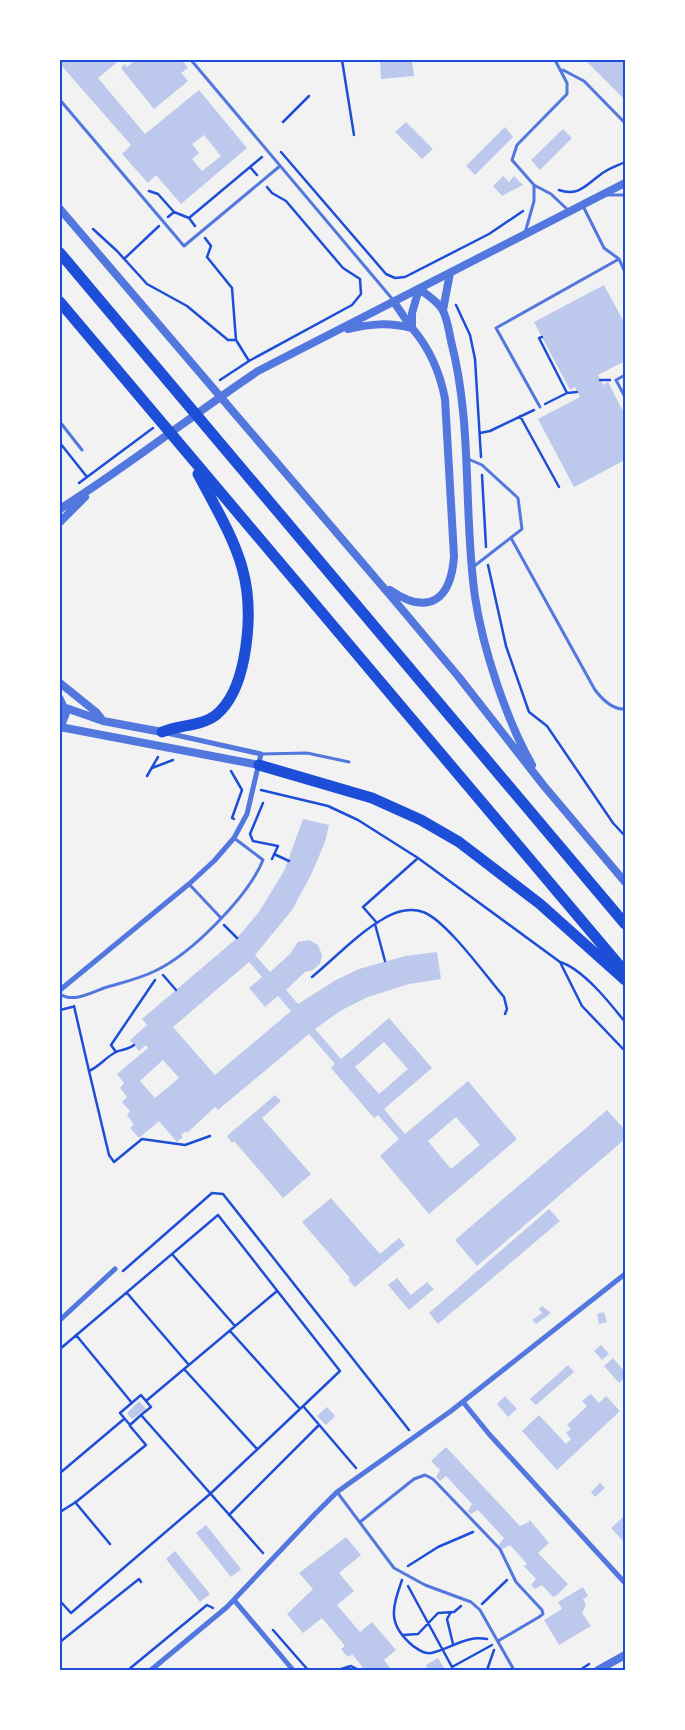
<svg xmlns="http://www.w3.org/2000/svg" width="685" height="1730" font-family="Commissioner,sans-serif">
	<rect width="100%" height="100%" fill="#f2f2f2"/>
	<!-- building -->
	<path fill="#bdc9ec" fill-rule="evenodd" d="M60,60H120L98,78L145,134L199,90L247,148L181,204L156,175L148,183L122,154L131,145L60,64ZM204,135L221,156L202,171L192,159L199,153L192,144Z
		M135,60H182L188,68L181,73L188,81L154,109L121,68L125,64L127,67Z
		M380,60H412L414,76L381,79Z
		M585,60H625V100Z
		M406,122L433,149L422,159L395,132Z
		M505,127L513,137L475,175L466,166Z
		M563,129L572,138L540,170L531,160Z
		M503,176L509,182L514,176L523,185L502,196L493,186Z
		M604,285L625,324V361L598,375L603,385L608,382L625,415V460L574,487L538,419L580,397L575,387L570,390L534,322Z
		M303,819L329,825L325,842L311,875L292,910L255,955L270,972L290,954L298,942L309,940L318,945L322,955L320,964L313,970L305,972L286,990L298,1004L336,980L359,969L405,956L437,952L441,979L409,984L368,997L340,1011L315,1029L341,1059L389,1018L432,1068L384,1109L405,1134L468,1081L517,1139L429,1214L380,1156L399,1139L378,1115L374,1118L331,1068L335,1064L309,1034L218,1110L215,1107L187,1133L186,1131L181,1135L183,1137L177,1142L159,1121L139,1138L130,1128L134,1125L127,1115L130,1111L122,1102L127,1097L120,1088L124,1083L117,1074L148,1048L146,1045L139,1051L130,1040L147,1025L142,1019L237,938L259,912L284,871ZM249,962L262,977L249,988L265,1007L278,996L291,1011L215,1075L173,1027ZM384,1042L408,1069L379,1094L355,1067ZM163,1060L179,1078L155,1098L140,1081ZM456,1117L480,1145L451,1169L428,1141Z
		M275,1095L281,1101L262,1118L311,1174L283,1198L234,1141L232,1143L227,1136Z
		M607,1110L625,1130V1139L477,1266L455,1240Z
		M331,1198L380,1254L399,1238L405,1245L355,1287L348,1280L350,1278L302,1222Z
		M549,1209L560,1221L438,1324L429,1313Z
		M397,1278L411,1295L427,1282L434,1289L409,1310L388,1285Z
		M542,1306L551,1313L536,1324L532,1320L542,1313L539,1309Z
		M604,1312L607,1322L599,1324L597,1314Z
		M601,1345L609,1354L602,1360L594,1351Z
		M613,1358L625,1372V1378L619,1383L604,1366Z
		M568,1365L574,1372L536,1405L530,1399Z
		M591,1394L599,1403L606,1396L620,1411L557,1470L522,1431L539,1415L566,1444L571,1439L566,1433L571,1429L567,1425L587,1406L582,1401Z
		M505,1396L517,1409L508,1417L497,1404Z
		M139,1401L146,1409L132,1419L127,1413Z
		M327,1407L335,1416L326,1425L317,1416Z
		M446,1447L520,1526L529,1522V1519L549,1543L538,1553L568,1584L557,1595L553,1597L542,1585L535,1589L531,1585L536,1579L524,1566L527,1564L510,1545L502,1549L499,1545L504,1538L478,1510L471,1514L468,1511L472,1504L446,1476L440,1481L436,1477L440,1470L431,1461Z
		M600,1483L605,1488L595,1497L591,1492Z
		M625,1515V1543L611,1528Z
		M206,1525L241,1569L231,1577L196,1533Z
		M346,1537L361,1555L339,1573L354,1591L337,1605L360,1632L372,1622L396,1650L384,1660L392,1670H365L352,1654L349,1657L345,1654L341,1649L345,1646L322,1618L303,1633L287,1614L313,1589L299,1573Z
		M175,1551L210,1594L200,1602L166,1559Z
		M583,1587L588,1596L583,1599L586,1605L582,1613L591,1626L559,1645L544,1620L562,1609L558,1602Z
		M438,1658L444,1668L428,1670L426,1665Z"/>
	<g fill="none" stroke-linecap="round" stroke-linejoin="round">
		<!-- path -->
		<path stroke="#1d4ed8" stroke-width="2.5" d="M342,60L354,135
			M283,122L309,96
			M281,152L386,274L395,278L405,277L489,234L523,211
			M250,167L262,157
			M559,190C578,197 586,185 600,175C607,169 617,166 625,162
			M149,191L158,194L174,212
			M168,217L174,212L189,218L195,226
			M189,218L250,167L257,175
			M93,229L117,251L147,284L187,306L228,340H236
			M205,238L211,246L207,257L232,288L236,340L249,361
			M124,259L159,226
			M456,305L470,335L475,359L481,457
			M542,337L539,338L567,393
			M220,380L249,361L352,305L361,294L360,279L343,268L286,201L272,193L267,187
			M600,380H610
			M545,404L567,393L577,392
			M520,416L559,487
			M480,433L490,431L534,410
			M60,443L87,477
			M482,475L486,547
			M79,483L153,428
			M488,565L506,646L529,712L547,726L613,823L625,836
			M152,768L173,760
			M231,771L242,790L232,818L234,819
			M147,776L158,757
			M261,790L328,806L358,820L418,858L560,962L582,1006L625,1051
			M263,803L250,834L253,841L278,846L272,859
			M274,854L289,861
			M224,925L237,938
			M385,961L375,924L377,923L363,907L418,858
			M560,962C583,969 610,1003 625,1022
			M163,975L176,990
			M312,977C335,958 357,934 383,919C394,912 410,907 423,912C446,920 486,976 504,997L507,1009L505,1014
			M74,1006L89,1071
			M60,1010L72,1007
			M134,1045C128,1050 122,1049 116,1052C106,1057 100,1066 89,1071L109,1155L114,1162L142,1139L185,1145L210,1136
			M116,1052L111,1045L155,980
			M172,1254L235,1326
			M123,1271L212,1193L223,1194L409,1430
			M127,1293L189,1365
			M76,1335L132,1403
			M60,1349L218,1215L340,1371L300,1409L230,1331
			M184,1369L257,1449
			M146,1401L277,1291
			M303,1406L356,1468
			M141,1415L151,1407L141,1395L120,1413L130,1425L141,1415L263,1553
			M60,1473L124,1419
			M75,1502L110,1544
			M60,1512L76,1502L146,1445L130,1426
			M229,1515L319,1425
			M408,1566L438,1547L473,1532
			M402,1580C392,1609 387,1624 413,1646C419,1650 424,1654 431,1653C451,1649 465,1635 487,1639
			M408,1586L452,1667L492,1645
			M60,1601L71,1613L210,1494L300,1409
			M482,1604L507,1580
			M451,1612L447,1619L453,1644
			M273,1630L308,1670
			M403,1635L418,1634L438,1613L454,1612L461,1606
			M60,1642L139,1579L141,1582
			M60,1668L61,1670
			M128,1670L207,1605L213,1608
			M338,1670L351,1666L359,1670
			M487,1670L494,1650
			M580,1670L589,1664
			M623,1670L625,1669"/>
		<!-- service -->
		<path stroke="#5277de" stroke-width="3" d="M191,60L394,301
			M555,60L567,83V94L517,145L512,160L534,185L551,194L569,211
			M563,70L584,81L625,123
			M60,100L184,246L280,166
			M606,195H625
			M583,206L604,248L619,259L625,272
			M525,233L534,201V185
			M625,375L616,380L625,397
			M540,407L496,328L619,259
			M60,422L82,450
			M466,458L482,465L518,498L522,529L473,567
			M511,538L595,690C602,699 613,710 625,709
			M261,754L307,753L349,762
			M189,884L221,918
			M60,994C73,1003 91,993 104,988C120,983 139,979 155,971C191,954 248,897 263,860L234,838
			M337,1492L394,1568L425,1585L471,1602L480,1610L514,1670
			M360,1522L414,1479L425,1475L433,1479L500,1549L516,1582L542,1610L543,1614L539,1617L498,1641"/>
		<!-- minor -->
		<path stroke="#5277de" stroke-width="5" d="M60,990L189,884L214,861L234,838L247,814L261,754L167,733
			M60,1320L115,1269
			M463,1402L489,1434L625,1583
			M234,1600L293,1670
			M151,1670L227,1607L314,1515L337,1492L451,1411L625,1274"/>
		<!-- tertiary -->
		<path stroke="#5277de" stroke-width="8" d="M60,209L395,601L458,676L544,786L625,882
			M419,289C427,295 436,300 442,309C447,317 449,331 451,341C473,425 463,512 475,597C483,649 506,719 532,765
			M394,302L411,327
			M443,310L450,273
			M412,328V313L419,289
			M348,329C371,324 388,322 412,328C430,349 440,372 445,399L454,556C451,601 428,616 390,590
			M60,509C128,466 191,416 258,371L625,183
			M60,522L85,497
			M60,683L96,712L103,721
			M60,699L66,713L60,728
			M66,708L103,721L162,732
			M60,727L259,765
			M598,1670L625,1655"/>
		<!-- motorway -->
		<path stroke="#1d4ed8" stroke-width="11" d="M60,253L625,924
			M60,302L625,972
			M162,732C179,725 202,726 216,715C233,701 240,679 244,658C259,577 234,542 198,474
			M259,765L372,798L421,820L459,842L540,904L625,980"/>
	</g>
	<!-- border -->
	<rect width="685" height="1730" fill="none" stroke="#ffffff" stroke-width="122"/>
	<rect x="61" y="61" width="563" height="1608" fill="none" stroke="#1d4ed8" stroke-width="2"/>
</svg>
